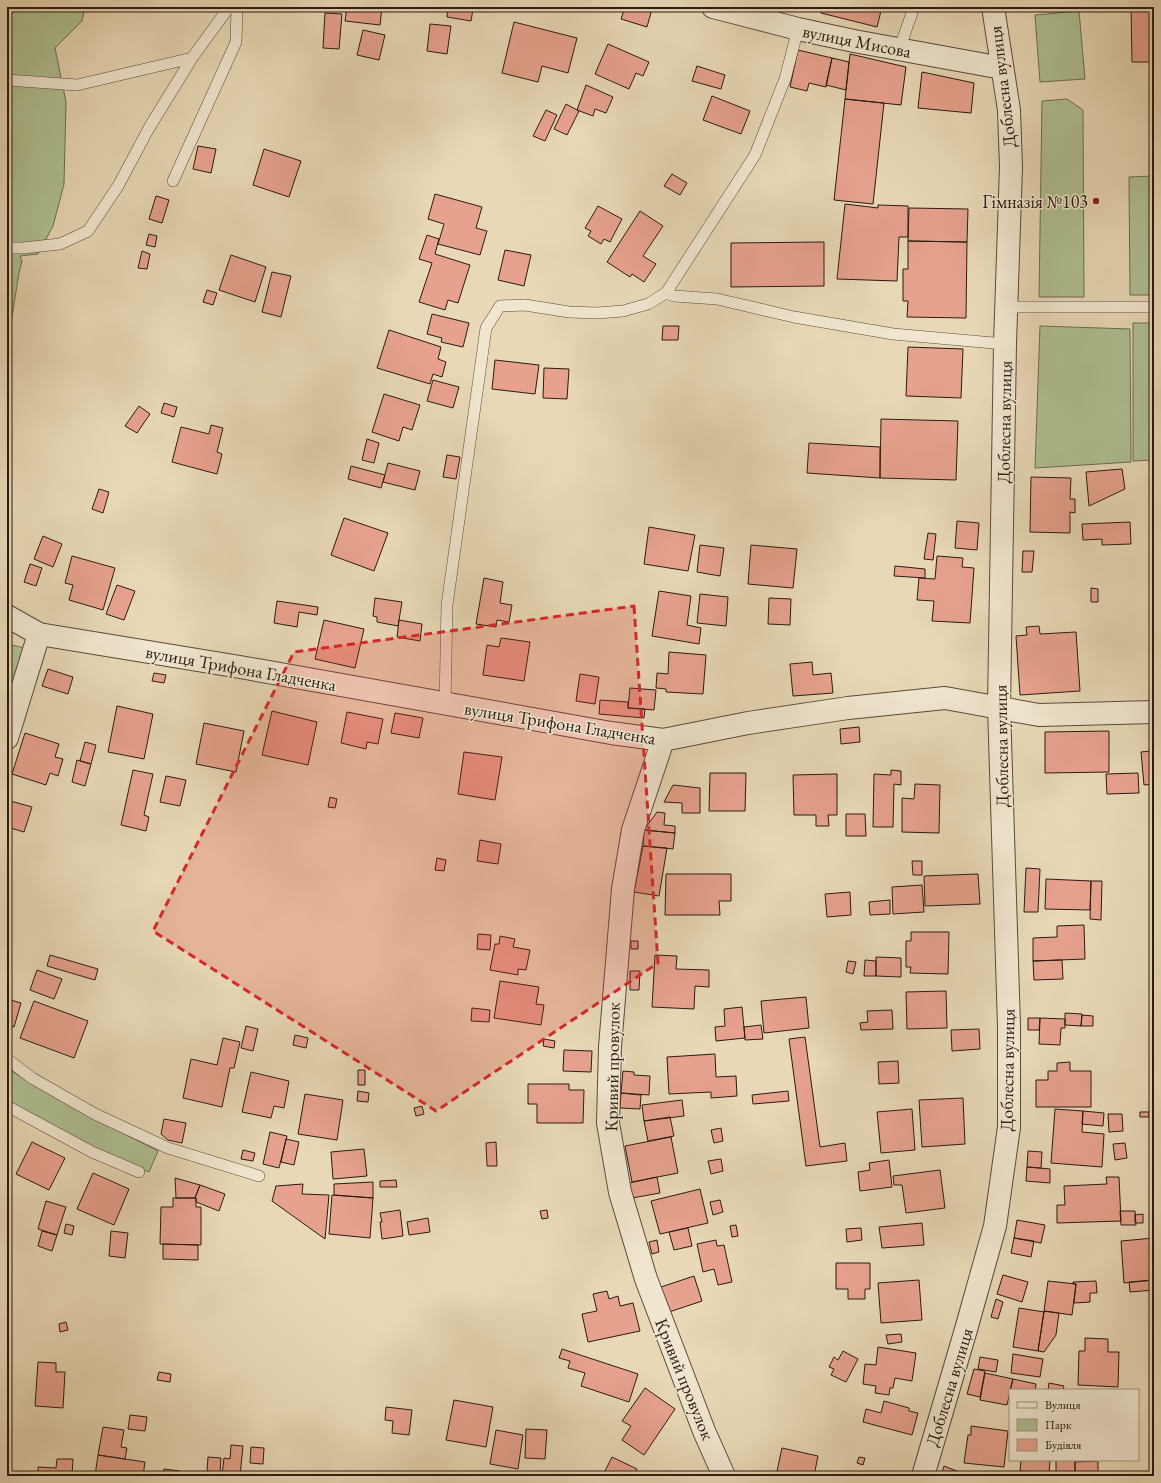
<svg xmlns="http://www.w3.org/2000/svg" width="1161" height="1483" font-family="'EB Garamond',serif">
	<rect width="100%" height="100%" fill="#e8d8b5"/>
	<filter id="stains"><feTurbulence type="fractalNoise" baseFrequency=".005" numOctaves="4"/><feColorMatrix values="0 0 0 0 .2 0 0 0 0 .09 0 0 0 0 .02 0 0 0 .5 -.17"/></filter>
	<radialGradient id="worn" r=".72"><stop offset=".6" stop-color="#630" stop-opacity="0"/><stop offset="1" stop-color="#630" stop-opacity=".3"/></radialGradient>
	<!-- green -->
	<path fill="#afc092" stroke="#6c6e52" d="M7,7H85L82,21L55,48L66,102L64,184L53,226L38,254L20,256L22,261L19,273L7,348Z
		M1079,11L1085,79L1040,82L1035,15Z
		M1067,99L1083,110L1084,297H1039L1042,101Z
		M1154,176V295H1130L1129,177Z
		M1133,323H1154V460L1133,461Z
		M1040,326L1130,329L1131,462L1035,468Z
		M7,644L25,648L7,705Z
		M7,1068C55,1099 107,1125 158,1151L149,1172L92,1149L7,1101Z"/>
	<!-- building -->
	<path fill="#e7a28d" stroke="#2a1b13" d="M347,7H382L380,25L345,21Z
		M448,7H478L477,10L473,9L471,21L447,17Z
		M625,7H644L652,9L647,27L621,19Z
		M822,7H882L877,27L821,13Z
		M1131,7H1154V62H1132Z
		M325,13L342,14L339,49L323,48Z
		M514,22L577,38L568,73L542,66L538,82L502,73Z
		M430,24L451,26L447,54L427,51Z
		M363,30L385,35L379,60L357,55Z
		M608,44L649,62L643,76L636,73L629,89L595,74Z
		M798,50L832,58L826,87L809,83L807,91L790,87Z
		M850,54L906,67L901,105L845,99Z
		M832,58L849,62L846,90L826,85Z
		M697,66L725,75L721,89L692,81Z
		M922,72L974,83L971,113L918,108Z
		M586,85L613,97L606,113L595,109L593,116L577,110Z
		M712,96L750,111L741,134L703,120Z
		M845,99L884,103L873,204L834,200Z
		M566,104L579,111L567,135L554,129Z
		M546,110L557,115L545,141L533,136Z
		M198,146L216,149L211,173L193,169Z
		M264,149L301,161L289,197L253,185Z
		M672,174L687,183L680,195L664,186Z
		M435,194L482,207L476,228L487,231L480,255L438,244L444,224L428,219Z
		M156,196L169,200L162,223L149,219Z
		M845,204L878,208V205L908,206V237H899L897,281L837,279Z
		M598,206L622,219L610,242L604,239L601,244L588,236L591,231L585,228Z
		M909,208L968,209L967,242L908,241Z
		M640,211L663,226L643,256L656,264L644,282L632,274L630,277L607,262Z
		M149,234L157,236L155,247L146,245Z
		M427,235L439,239L435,254L470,265L458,303L448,300L445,310L419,302L432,263L419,259Z
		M908,241L967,242L966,318L907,317L908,301H903V269H908Z
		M824,242V286L731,287V243Z
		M505,250L531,255L524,286L498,280Z
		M142,251L150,254L147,269L138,268Z
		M231,255L266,267L255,302L219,290Z
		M272,272L291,276L281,317L262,312Z
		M207,290L217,293L213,305L203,302Z
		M432,314L469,323L463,347L441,342L442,338L427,334Z
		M663,326H679L678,340H662Z
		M389,330L441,347L438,359L446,362L442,377L433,374L430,384L377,368Z
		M908,347L963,349L961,398L906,396Z
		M495,360L539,365L535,394L492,389Z
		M544,368L569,369L567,399L543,398Z
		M433,380L459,387L453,408L427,401Z
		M384,394L420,405L412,430L403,427L399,441L372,432Z
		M164,403L177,407L174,417L161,413Z
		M139,406L150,414L137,433L125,426Z
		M881,419L958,421L956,480L880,478Z
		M211,425L223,428L217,452L222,454L217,474L172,462L181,427L209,434Z
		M367,439L379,443L374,463L362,460Z
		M809,443L880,447V478L807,473Z
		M447,455L460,457L456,479L443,477Z
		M388,463L420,471L415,490L383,482Z
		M351,466L385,475L381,488L348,479Z
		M1122,469L1125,489L1089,506L1086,472Z
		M1031,477L1071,478L1070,499H1075V513L1070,512V533L1030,532Z
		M99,489L109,492L103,513L92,509Z
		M344,518L388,533L374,571L331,555Z
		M957,521L979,523L977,550L955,548Z
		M1130,522L1131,544L1102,545V539L1083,540L1082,524Z
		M649,527L695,535L688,571L644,564Z
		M928,533L936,534L933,560L924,559Z
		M43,536L62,544L53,567L34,559Z
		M700,545L724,548L720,576L697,572Z
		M751,545L797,549L793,588L748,584Z
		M1023,551H1034L1032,572H1022Z
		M72,556L115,568L103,610L69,600L73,585L65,583Z
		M937,556L963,558L962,567L974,568L970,623L932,621L934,601L917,600L919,578L935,579Z
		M30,564L42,568L36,586L24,582Z
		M895,566L925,569V578L894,576Z
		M484,578L503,582L500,603L512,605L509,622L497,620L496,627L476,624Z
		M117,585L135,591L124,620L106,614Z
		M1091,588L1098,589V602H1091Z
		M659,591L691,596L687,625L701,628L699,644L652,636Z
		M700,594L728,597L726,626L697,623Z
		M375,598L402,602L398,626L377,622V617L373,616Z
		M769,598L791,599L790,625L768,624Z
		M277,601L318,607L317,615L299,612L297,627L274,623Z
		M324,620L364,629L355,668L315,659Z
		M399,620L422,624L420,641L397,637Z
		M1039,626L1040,634L1076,632L1080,691L1020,695L1016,636L1027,635L1026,627Z
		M501,638L530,642L524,681L483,675L487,645L499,647Z
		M669,652L706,655L703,694L666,692V689L656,688L657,673L668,674Z
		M812,662L813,675L831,673L833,693L793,696L790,664Z
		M48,669L73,677L68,694L42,686Z
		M154,673L166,675L164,683L152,681Z
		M580,674L599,677L595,704L576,701Z
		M630,688L656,690L654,710L628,708Z
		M600,700L628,702V708L645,709L644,718L599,714Z
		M117,706L153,714L144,759L108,752Z
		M272,711L317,722L308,765L262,755Z
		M347,712L383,719L378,744L367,742L366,749L341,743Z
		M395,713L423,718L419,738L391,733Z
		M204,723L244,731L236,772L196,764Z
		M859,727L860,742L841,744L840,729Z
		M1109,731V772L1045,773V732Z
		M25,733L59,744L55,757L63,759L58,776L50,773L46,785L12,774Z
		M85,742L96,745L91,764L80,761Z
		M1151,751L1154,784L1144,785L1141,752Z
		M464,752L502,757L495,800L458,794Z
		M77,760L91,764L85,786L72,782Z
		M133,770L153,774L144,815L149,817L146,831L121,825Z
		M891,770L901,771V785L894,784L893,827H873L874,774L891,775Z
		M710,773H746L745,811H709Z
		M1138,773L1139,793L1107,794L1106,774Z
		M837,774V815H828L829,826H816V815H794L793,775Z
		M166,776L186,780L180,806L160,802Z
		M915,784L940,785L939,833L902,832V798L914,799Z
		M673,785L700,788V813H682V803L664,802Z
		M330,797L337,799L335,808L328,807Z
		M7,800L32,807L24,832L7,827Z
		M657,812L665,813L664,825L675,826V833L644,830Z
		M846,814H865L866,836H846Z
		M644,830L675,833L673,849L643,846Z
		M480,840L501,844L498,864L477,861Z
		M643,846L667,848L659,896L634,892Z
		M437,858L446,860L444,871L435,870Z
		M912,861H922V875H913Z
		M1026,868L1040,869L1038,912H1024Z
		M666,874H731V901H719L720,915H665Z
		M978,874L980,904L925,906L924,876Z
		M1046,879L1091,881L1090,910L1045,909Z
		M1091,881H1102L1101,920L1090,919Z
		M922,885L924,912L893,914L892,887Z
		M850,892L851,915L827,917L825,894Z
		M890,900V914L870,915L869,902Z
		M1084,925L1085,959L1033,961V938L1057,937V926Z
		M911,932H949L948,974L910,973L911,967H906V941H911Z
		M478,934L491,935L490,950L477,949Z
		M500,936L515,939L513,947L530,950L526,970L518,969V975L490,970L495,944H499Z
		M631,941H638V949H631Z
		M50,955L98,969L95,980L47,966Z
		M655,955L677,956L676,969L709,970V987L695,986L694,1009L652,1007Z
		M876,957L901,958V977L876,976Z
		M865,960L876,961V976H864Z
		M1062,960L1063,979L1034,980L1033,961Z
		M848,961L856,962L853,974L846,972Z
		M37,970L62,979L54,999L30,990Z
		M630,971H640L639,990H630Z
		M500,981L539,987L536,1004L544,1005L541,1025L494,1018Z
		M946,991L947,1028L907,1029L906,992Z
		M806,997L809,1028L764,1033L761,1001Z
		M7,999L21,1003L14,1027L7,1025Z
		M34,1001L88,1021L74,1058L20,1038Z
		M742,1007L745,1038L716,1041L715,1027L725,1026L724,1009Z
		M472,1008L490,1010L489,1022L471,1021Z
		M892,1010L893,1029L861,1030L860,1023L868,1022L867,1011Z
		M1065,1013L1082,1014L1081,1026L1065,1025Z
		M1082,1015L1093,1016V1026H1081Z
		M1028,1018H1040L1039,1030H1028Z
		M1040,1018L1065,1019V1028H1061L1060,1045L1039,1044Z
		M761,1025L763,1039L745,1040L744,1027Z
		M246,1026L258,1029L253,1051L241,1048Z
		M979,1029L980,1049L952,1051L951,1030Z
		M295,1035L308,1038L306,1048L293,1045Z
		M805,1037L820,1147L845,1143L847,1161L806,1166L789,1039Z
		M223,1038L240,1042L234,1068H230L222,1107L183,1098L191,1059L217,1065Z
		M544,1039L555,1041L554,1048L543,1046Z
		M564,1050L592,1051L591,1072L563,1071Z
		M715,1054L716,1077L736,1076L737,1096L711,1098V1092L669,1094L667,1057Z
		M898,1061L899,1083L879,1084L878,1062Z
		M1070,1062V1071H1091V1107H1036V1080H1048V1071H1057V1063Z
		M358,1070H365V1085H358Z
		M623,1071L634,1072V1075L650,1076L649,1095L621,1093Z
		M251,1072L289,1081L284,1108L274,1106L271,1118L242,1112Z
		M528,1084H569V1090H584L583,1123H537V1104H528Z
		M358,1091L369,1093L368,1102L357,1101Z
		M788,1091L789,1101L753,1104L752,1095Z
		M621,1093L641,1095L640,1109L620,1108Z
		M305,1094L343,1100L337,1140L298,1134Z
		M963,1098L965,1144L922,1147L919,1100Z
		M682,1100L684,1116L644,1121L642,1105Z
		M422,1106L424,1114L416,1116L414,1108Z
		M912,1109L915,1150L881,1153L877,1112Z
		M1055,1109L1083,1111L1082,1132L1104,1134L1102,1167L1051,1163Z
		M1083,1111L1104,1113L1103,1126L1082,1124Z
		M1140,1112H1149V1117H1140Z
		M1108,1114H1122L1123,1131L1109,1132Z
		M670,1117L674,1136L648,1141L644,1121Z
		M164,1119L186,1123L182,1143L168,1140L161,1134Z
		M721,1128L723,1141L714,1143L711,1130Z
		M270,1132L287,1136L279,1168L263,1164Z
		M671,1137L678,1173L632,1182L625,1146Z
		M286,1139L299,1142L294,1165L281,1162Z
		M32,1142L65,1158L49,1190L16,1174Z
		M496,1142L497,1166H487L486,1143Z
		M1125,1143L1127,1158L1115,1160L1113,1144Z
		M364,1149L367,1176L333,1179L331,1152Z
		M243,1150L255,1153L253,1161L241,1159Z
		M1028,1151L1042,1152L1041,1168L1027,1167Z
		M721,1159L723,1171L711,1174L708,1161Z
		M889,1160L892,1187L860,1191L858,1172L870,1170L869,1163Z
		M1027,1167L1050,1169V1183L1026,1181Z
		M940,1170L945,1208L906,1213L902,1185H894L893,1176Z
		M93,1173L129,1189L114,1225L77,1209Z
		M657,1177L660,1193L632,1198L629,1183Z
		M1106,1177H1119L1121,1221L1057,1223V1205H1065L1064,1186L1107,1184Z
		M175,1178L200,1185L195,1198H176Z
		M396,1180L397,1187H380V1181Z
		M373,1182V1198L334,1195V1184Z
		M303,1184L302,1194L329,1195L325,1239L272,1201L276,1186Z
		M200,1185L225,1194L219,1211L196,1202V1198H195Z
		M700,1189L708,1223L660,1234L651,1201Z
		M332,1195L373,1198L370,1238L329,1234Z
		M173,1198H196V1207H201V1245L160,1244L161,1207H173Z
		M720,1200L723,1212L713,1215L710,1202Z
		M46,1201L66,1207L57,1235L38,1229Z
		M400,1210L403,1236L382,1239L380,1222H382L380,1213Z
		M547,1210L548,1218L542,1219L540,1211Z
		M1120,1211H1135L1136,1225H1121Z
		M1143,1214V1223H1135V1215Z
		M428,1218L430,1232L409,1235L407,1222Z
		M1017,1220L1045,1225L1041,1243L1014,1238Z
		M922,1223L924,1245L882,1248L879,1227Z
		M66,1224L74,1226L72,1235L64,1233Z
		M736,1225L738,1236L732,1237L730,1226Z
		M688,1228L692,1246L674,1250L669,1232Z
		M861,1228L862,1240L847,1242L846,1229Z
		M42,1231L57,1235L52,1251L38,1246Z
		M111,1231L128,1233L125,1258L109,1256Z
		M1014,1238L1034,1241L1031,1257L1011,1253Z
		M1154,1238V1280L1124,1283L1121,1241Z
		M657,1240L659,1252L652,1254L649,1242Z
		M716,1240L717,1246L724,1245L732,1282L718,1285L714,1269L703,1272L697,1244Z
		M163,1244L198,1245V1260L163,1259Z
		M836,1263H870V1289H865V1299H848V1289H836Z
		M1003,1275L1028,1282L1022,1302L997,1294Z
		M694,1276L702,1301L669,1312L661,1287Z
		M919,1280L922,1320L881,1323L878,1283Z
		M1154,1280V1290L1130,1292L1129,1282Z
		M1048,1281L1076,1284L1072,1315L1044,1311Z
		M1096,1281L1097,1293H1090V1302L1074,1303L1076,1284H1073V1282Z
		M607,1291L609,1299L618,1296L620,1306L633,1303L640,1331L588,1342L582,1314L597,1311L593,1294Z
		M996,1299L1003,1302L998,1319L991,1317Z
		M1019,1308L1044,1312L1038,1351L1013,1347Z
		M1044,1311L1059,1313L1056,1335L1044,1352L1038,1351Z
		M66,1322L68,1330L60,1332L59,1324Z
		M901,1334L902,1342L888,1344L886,1335Z
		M1085,1338L1108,1339V1352H1119L1118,1387L1078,1385L1079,1351H1085Z
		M878,1347L916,1353L912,1381L895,1378L893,1388H890L889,1395L875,1393L876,1386L863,1384L865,1364L876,1365Z
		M562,1349L638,1374L629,1402L581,1386L585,1373L568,1368L570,1361L559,1358Z
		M843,1351L858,1359L846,1382L831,1375L834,1369L829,1367L834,1357L838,1360Z
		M1013,1354L1043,1359L1040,1377L1011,1373Z
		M980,1357L998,1360L996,1372L978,1369Z
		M38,1362L56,1363V1372H65L63,1408L35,1406Z
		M974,1369L985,1371L980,1397L967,1394Z
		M159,1372L171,1374L170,1382L157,1380Z
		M985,1373L1013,1379L1007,1405L980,1400Z
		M1013,1379L1036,1384L1035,1390H1010Z
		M1049,1383L1064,1386L1063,1390H1048Z
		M645,1388L675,1409L644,1455L622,1440L631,1426L622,1421Z
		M454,1400L493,1407L486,1447L446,1440Z
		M884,1401L909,1408V1411L918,1413L912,1435L863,1422L866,1409L881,1413Z
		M386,1407L412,1410L409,1435L392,1433L393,1421L385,1420Z
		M130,1415L147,1417L145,1431L128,1429Z
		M971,1426L1008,1431L1004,1467L964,1463L968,1435H971Z
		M103,1427L124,1430L121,1447L127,1448L125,1459L98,1455Z
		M526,1429L547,1430L545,1459L525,1458Z
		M496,1430L523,1435L518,1469L490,1464Z
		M231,1445L243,1446L240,1476H222L224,1458L230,1459Z
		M251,1447L264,1448L263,1464L250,1463Z
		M782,1448L818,1456L814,1476H776Z
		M98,1455L145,1462L143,1476H95Z
		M208,1457L221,1458L220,1472L207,1471Z
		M612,1457L637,1469L634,1476H609L603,1475Z
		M859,1457L865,1458L863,1465L857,1463Z
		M57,1459H73L72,1476H38V1467L56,1468Z
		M1021,1460H1050L1049,1474L1020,1471Z
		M1056,1460H1075V1474L1056,1475Z
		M1098,1461V1473L1075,1474V1462Z
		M944,1466L959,1472L958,1476H941Z
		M164,1469L180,1471V1476H163Z
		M962,1472L1000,1476H962Z
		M1101,1474V1476H1057L1056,1475Z"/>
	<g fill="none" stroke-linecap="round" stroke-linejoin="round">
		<defs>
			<path id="service" d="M899,50L914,7
				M7,80L77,85L192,58
				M173,181L236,42L237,7
				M7,248H23L60,244L88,231L118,186L149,128L192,58L229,7
				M666,293L674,296L717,299L794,317L893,334L1005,344
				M1007,307H1154
				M445,704L447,605L486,328L500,306L525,305L569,312L597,313L623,311L648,304L666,293L755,155L785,79L798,29
				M7,1059L32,1078L95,1114L168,1148L259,1176
				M7,1106L92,1152L139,1172"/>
			<path id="minor" d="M713,7L798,29L854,41L1002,68
				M7,616L39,634L240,667L611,733L663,740L748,723L848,708L945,698L1039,715L1154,712
				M7,738L39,634
				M663,740L633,830L623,889L610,1047L608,1123L620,1192L646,1279L704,1431L724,1476"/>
			<path id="tertiary" d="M923,1476L967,1326L995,1226L1009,1127V1026L999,707L1005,344L1011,167L1009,110L993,7"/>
		</defs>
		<!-- service casing -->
		<use href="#service" stroke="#5a4a3c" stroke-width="12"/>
		<!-- minor casing -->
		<use href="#minor" stroke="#5a4a3c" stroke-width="24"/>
		<!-- tertiary casing -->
		<use href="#tertiary" stroke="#5a4a3c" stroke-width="24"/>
		<!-- service -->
		<use href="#service" stroke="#f0e6cf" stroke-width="11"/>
		<!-- minor -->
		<use href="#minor" stroke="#f0e6cf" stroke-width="22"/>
		<!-- tertiary -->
		<use href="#tertiary" stroke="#f0e6cf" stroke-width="22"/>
	</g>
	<!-- marked area -->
	<path fill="#d62828" fill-opacity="0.2" stroke="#d62828" stroke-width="3" stroke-dasharray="8 5" stroke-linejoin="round" d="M634,606L658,963L436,1111L153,931L294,652Z"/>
	<!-- markers -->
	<circle fill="#8f2418" stroke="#f0e6cf" stroke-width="1.5" cx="1096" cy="201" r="4"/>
	<g text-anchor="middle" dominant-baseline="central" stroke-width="3" stroke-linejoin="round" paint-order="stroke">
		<!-- street labels -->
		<g font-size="18" fill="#2a1b13" stroke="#f0e6cf">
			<text transform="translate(857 41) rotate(11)">вулиця Мисова</text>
			<text transform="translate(1002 87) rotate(-97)">Доблесна вулиця</text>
			<text transform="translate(1004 422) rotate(-89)">Доблесна вулиця</text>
			<text transform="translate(241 668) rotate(10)">вулиця Трифона Гладченка</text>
			<text transform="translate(560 723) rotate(9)">вулиця Трифона Гладченка</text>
			<text transform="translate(1001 746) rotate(-91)">Доблесна вулиця</text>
			<text transform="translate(612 1067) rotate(-89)">Кривий провулок</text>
			<text transform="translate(1007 1070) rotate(-89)">Доблесна вулиця</text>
			<text transform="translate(685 1379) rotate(68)">Кривий провулок</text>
			<text transform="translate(949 1387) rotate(-73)">Доблесна вулиця</text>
		</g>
		<!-- poi labels -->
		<g font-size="18" fill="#2a1b13" stroke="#f0e6cf" text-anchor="end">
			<text x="1088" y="201">Гімназія №103</text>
		</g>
	</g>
	<!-- margin -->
	<rect width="1161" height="1483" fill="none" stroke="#e8d8b5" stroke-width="24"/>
	<rect x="8" y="8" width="1145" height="1467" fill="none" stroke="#2a1b13" stroke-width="2"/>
	<rect x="12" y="12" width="1137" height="1459" fill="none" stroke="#2a1b13"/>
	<!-- legend -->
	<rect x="1009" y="1389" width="130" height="72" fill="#f0e6cf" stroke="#a19584"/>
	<rect x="1017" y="1402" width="20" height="6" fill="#f0e6cf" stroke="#a19584"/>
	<text x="1045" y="1409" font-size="12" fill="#2a1b13">Вулиця</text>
	<rect x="1017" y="1419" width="20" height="12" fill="#afc092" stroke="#a19584"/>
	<text x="1045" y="1429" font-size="12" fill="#2a1b13">Парк</text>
	<rect x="1017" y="1439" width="20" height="12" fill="#e7a28d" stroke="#a19584"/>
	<text x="1045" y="1449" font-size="12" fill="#2a1b13">Будівля</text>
	<rect width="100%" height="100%" filter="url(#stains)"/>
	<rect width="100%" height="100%" fill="url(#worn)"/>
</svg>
